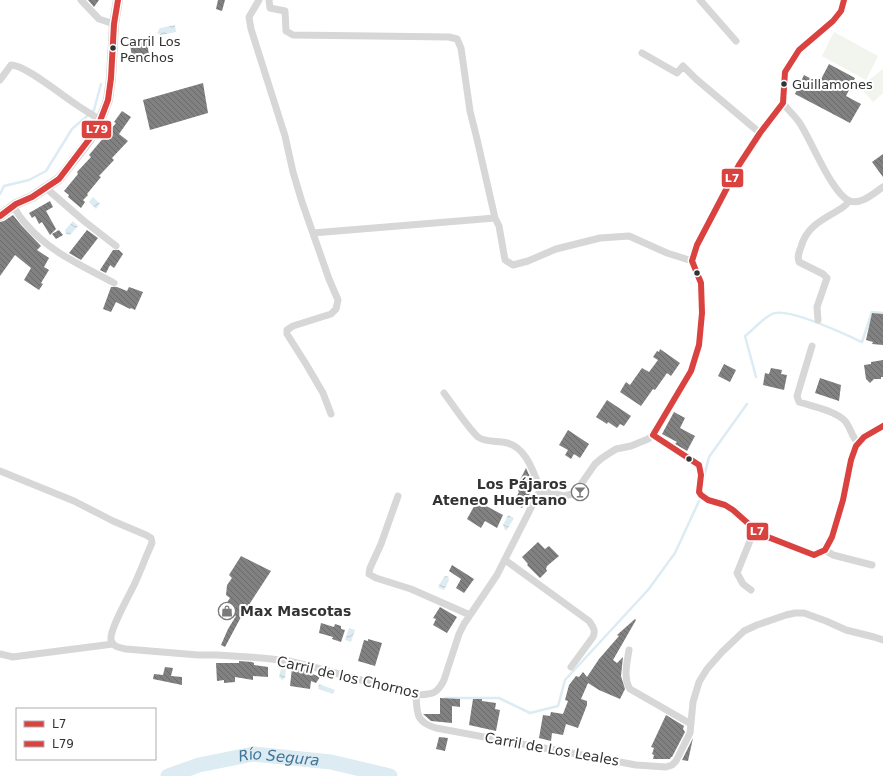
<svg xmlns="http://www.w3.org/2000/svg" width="883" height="776" font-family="'DejaVu Sans',sans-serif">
	<defs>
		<pattern id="water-waves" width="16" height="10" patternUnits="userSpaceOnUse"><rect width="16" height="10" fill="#ddebf3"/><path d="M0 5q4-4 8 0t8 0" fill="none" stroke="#becad1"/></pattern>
		<pattern id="building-back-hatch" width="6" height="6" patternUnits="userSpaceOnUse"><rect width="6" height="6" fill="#818181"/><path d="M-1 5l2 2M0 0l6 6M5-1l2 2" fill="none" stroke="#6a6a6a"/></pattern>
	</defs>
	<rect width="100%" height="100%" fill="#fff"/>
	<!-- pitch -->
	<path fill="#f1f5ed" d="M834,32L878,56L866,80L822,56Z
		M883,69V93L873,102L860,87Z"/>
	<!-- water -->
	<path fill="url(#water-waves)" d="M175,25L176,32L161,35L157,33L160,28Z
		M93,197L100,204L96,209L89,202Z
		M73,221L78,226L70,235L66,234L65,230Z
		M508,515L514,518L507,530H505L503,525Z
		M446,576H448L449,580L444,590L438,587L444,577Z
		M349,628L355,630L351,642L345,640Z
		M281,668L286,669L285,678L282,680L279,677Z
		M319,684L335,690L333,694L318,689Z"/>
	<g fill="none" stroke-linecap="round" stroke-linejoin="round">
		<!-- stream -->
		<path stroke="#ddebf3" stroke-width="2.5" d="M0,194L4,186L29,180L46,171L72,129L94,110L101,84
			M756,377L745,336C754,329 762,319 772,314C786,306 847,335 862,342L872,312L883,313
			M704,477L709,457L747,404
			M445,698H499L530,713L558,706L565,680L648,590L675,553L699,501"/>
		<!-- river -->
		<path stroke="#ddebf3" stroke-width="15" id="s1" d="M168,776L199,765L253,754L331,762L390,776"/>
	</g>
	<!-- building -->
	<path fill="url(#building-back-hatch)" d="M88,0H99L94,7Z
		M218,0H225L222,11L216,9Z
		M147,41L149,56H147L148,59L133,62L130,45Z
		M829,64L855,78L846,96L861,104L850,123L795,94L804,75L819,83Z
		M203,83L208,113L150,130L143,100Z
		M122,111L131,117L119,134L128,141L112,158L114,160L99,176L101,177L87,194L88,195L83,200L85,202L81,208L68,197L69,195L64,191L78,174L77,172L91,157L89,155L116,123L114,122Z
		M883,154V177L872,162Z
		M50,201L53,207L46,211L56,229L50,235L42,222L39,224L35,216L32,218L29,213Z
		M13,215L21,225L41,246L37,250L49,258L44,267L49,270L41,283L43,284L39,290L24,280L31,268L15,255L0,276V222L4,221Z
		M59,230L63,235L56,239L52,234Z
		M87,230L98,238L81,260L69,253Z
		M113,250H119L123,254L114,268L110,265L106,273L100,270Z
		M111,287H117L127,291L129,287L143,292L135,310L131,308L130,309L116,302L111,312L103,309Z
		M872,313L883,314V345L872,344L873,342L866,340Z
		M660,349L680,363L671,376L667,373L655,390L653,389L641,406L620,392L626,382L630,385L642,368L649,372L658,360L653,357L657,351L659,352Z
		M883,360V377H881V379H874L870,383L866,379L864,365L871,364V362Z
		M724,364L736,370L730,382L718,376Z
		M771,368L782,370L781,374L787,375L784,390L763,385L765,373L769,374Z
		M820,378L841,385L839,401L815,393Z
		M607,400L631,416L624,426L620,424L617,428L608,422L607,424L596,417Z
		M674,412L685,418L680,428L695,436L687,451L675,444L677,442L662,434Z
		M568,430L589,444L580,458L574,454L571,459L565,455L568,450L559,445Z
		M526,468L534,486L522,508L513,503L519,492L518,491L521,485L518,484Z
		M477,501L503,515L497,528L485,521L481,528L467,519Z
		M538,542L545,549L549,546L559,556L547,566L546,569L547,571L540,578L527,565L528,564L522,557Z
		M241,556L271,571L241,617L225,647L221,645L228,629L236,616L229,611L231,608L226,604L230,598L226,595L227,585L232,578L229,575Z
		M452,565L474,579L464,593L456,588L461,579L449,571Z
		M440,607L457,617L447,633L433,625L436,619L433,618Z
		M635,619L636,620L613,660L617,663L623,657L621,676L625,689L620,699L599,690L588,683L581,699L587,701V705L578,728L566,724L563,735L552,733L551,741L539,738L543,715L550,716L551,712L563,714L568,701L565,700L569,685L576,676L579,677L583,672L587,677L599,659L619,636L617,635Z
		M321,623L334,627L335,624L341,626V629L345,630L341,642L332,639L333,637L319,633Z
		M368,639L382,643L375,666L358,661L364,640L368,641Z
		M239,661L252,662L254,663V665L268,667V677L253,676V680L235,677V682L224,683V680L217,681L216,663H239Z
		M165,667L173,668L171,676L182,677V685L153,679L154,674L163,675Z
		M292,668L305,670V671L320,677L316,683L311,681L310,689L290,686Z
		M440,698L460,699V707L452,706V723L431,721L423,714H440Z
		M473,699H482V701L496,703L495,709L500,710L496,731L469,725Z
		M666,715L684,726L683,729L685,732L672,757H671L670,759H653L654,755L652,754L654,748L651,747Z
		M439,737L448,738L445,751L436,749Z
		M693,738L688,761L682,760Z"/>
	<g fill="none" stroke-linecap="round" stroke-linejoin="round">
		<!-- street -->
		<path stroke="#d7d7d7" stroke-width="7" d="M81,0L99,19L114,24
			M259,0L249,17L251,29L285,136L293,172L302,202L329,279L338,300L336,309L331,314L293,326L287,330V334L306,364L323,393L331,414
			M269,0L270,8L285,11L286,31L293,35L449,37L457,39L461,48L470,111L477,139L495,218
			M700,0L736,41
			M642,53L677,73L683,66L696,79L760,133
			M0,80L11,65C24,64 64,97 77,105C84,110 93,115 100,120
			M783,103C788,110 794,115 799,122C811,139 832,195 850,201C861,205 874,193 883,187
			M46,188L84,221L116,246
			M13,206C17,212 21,219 26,224C49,252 83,266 114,283
			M313,233L495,218L499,226L505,260L513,265L528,261L556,249L600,238L629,236L667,253L692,261
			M818,320L817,307L827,278L823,274L799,262C797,257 799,252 801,247C806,228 821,220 837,211C842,208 846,206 849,201
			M812,346L797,396L799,402C812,406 836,411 845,421C851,428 851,436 858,443
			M444,393C453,405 468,428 478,437C485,442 494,441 502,442C526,444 534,473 541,492
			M653,435L699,465C704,472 700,484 699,492C704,502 720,502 729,507C741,513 748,527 760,534L814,555C819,554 822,553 825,550C834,539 844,499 846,485C849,472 849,458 856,446C861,436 874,431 883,426
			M0,471L74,501L113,521L146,535L151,538L152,543C146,556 141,570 135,583C130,594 109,630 111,640C113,647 120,648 126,649L198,655H217L262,658L289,661L317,668L416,695C431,694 437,695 444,680L459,634L464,624L497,575L538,494L546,491L564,496L572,494L577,490L595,464L602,458L616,449L631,446L648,439L653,435L660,423L691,371L699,345L702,313L701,283L692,261L697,245L739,165L760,133L783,103L785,72L799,50L833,21L841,11L844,0
			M398,496L381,544L370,568L369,574L376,578L411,589L470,615
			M825,550L833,555L872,565
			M505,560L589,621C593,627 596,630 593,637L571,667
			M751,590L743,584L737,573L754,531
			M629,650C627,662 623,679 630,689L691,724
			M0,654L13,657L20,656L113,644
			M416,695C417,714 416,722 436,728L636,765L666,767L672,765L676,761L690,733L693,702L699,682L707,669L722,652L744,631L757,625L786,615L795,613H804L826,621L846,630L874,637L883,640"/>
		<!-- secondary -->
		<path stroke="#d0d0d0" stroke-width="10" d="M0,216L16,204L32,197L59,179L84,147L97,129L108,100L111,78L114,24L118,0"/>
		<defs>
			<path id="bus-1" d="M844,0L841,11L833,21L799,50L785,72L783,103L760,133L739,165L697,245L692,261L701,283L702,313L699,345L691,371L653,435L699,465L701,475L699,492L701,495L708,500L725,505L733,510L760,534L814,555L825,550L832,537L843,500L851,460L856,446L864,437L883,426"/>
			<path id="bus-2" d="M0,216L16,204L32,197L59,179L97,129L108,100L111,78L114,24L118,0"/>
		</defs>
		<!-- bus-1 casing -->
		<use href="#bus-1" stroke="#fff" stroke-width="9"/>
		<!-- bus-2 casing -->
		<use href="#bus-2" stroke="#fff" stroke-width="9"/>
		<!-- bus-1 -->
		<use href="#bus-1" stroke="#da4240" stroke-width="6"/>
		<!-- bus-2 -->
		<use href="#bus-2" stroke="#da4240" stroke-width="6"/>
	</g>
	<!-- icons -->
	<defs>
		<symbol id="bar-ring" viewBox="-11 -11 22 22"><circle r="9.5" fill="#fff" stroke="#7a7a7a" stroke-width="1.5"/><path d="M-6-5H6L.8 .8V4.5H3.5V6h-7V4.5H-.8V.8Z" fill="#7a7a7a"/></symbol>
		<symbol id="shop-ring" viewBox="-11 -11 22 22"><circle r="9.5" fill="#fff" stroke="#7a7a7a" stroke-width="1.5"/><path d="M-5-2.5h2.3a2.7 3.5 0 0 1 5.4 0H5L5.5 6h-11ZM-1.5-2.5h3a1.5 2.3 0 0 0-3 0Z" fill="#7a7a7a"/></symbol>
	</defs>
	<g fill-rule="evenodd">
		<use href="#bar-ring" x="570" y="482" width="20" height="20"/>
		<use href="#shop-ring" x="217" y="601" width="20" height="20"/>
	</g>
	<!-- markers -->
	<g fill="#333" stroke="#fff" stroke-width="1.5">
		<circle cx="113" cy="48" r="3.5"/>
		<circle cx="784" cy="84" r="3.5"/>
		<circle cx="697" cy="273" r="3.5"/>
		<circle cx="689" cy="459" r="3.5"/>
	</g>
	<g text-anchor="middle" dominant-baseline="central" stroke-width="4" stroke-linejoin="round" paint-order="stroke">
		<!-- bus labels -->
		<g font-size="13" fill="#333" stroke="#fff" text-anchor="start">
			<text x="120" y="41">Carril Los<tspan x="120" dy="16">Penchos</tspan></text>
			<text x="792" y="84">Guillamones</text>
		</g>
		<!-- poi labels -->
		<g font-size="14" font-weight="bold" fill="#333" stroke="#fff" text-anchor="end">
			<text x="567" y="484">Los Pájaros<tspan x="567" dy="16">Ateneo Huertano</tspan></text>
			<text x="240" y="611" text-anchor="start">Max Mascotas</text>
		</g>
		<!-- street labels -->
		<g font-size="14" fill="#333" stroke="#fff">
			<text transform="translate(348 677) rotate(13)">Carril de los Chornos</text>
			<text transform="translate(552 749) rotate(10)">Carril de Los Leales</text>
		</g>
		<!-- water labels -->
		<g font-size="15" font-style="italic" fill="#3f7597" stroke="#fff">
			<text stroke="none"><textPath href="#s1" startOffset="114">Río Segura</textPath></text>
		</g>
	</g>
	<g stroke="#fff" stroke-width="1.5">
		<rect x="81" y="120" width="31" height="19" rx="4" fill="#da4240"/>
		<rect x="721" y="168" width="23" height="20" rx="4" fill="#da4240"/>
		<rect x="746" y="522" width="23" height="19" rx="4" fill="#da4240"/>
	</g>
	<g font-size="11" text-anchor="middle" font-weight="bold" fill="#fff">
		<text x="97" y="133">L79</text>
		<text x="732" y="182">L7</text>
		<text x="757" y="535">L7</text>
	</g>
	<!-- legend -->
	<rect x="16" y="708" width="140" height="52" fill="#ffffff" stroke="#adadad"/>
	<rect x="24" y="721" width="20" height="6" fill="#da4240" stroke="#adadad"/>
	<text x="52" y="728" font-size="12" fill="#333333">L7</text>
	<rect x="24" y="741" width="20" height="6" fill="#da4240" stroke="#adadad"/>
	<text x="52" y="748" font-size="12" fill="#333333">L79</text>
</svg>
